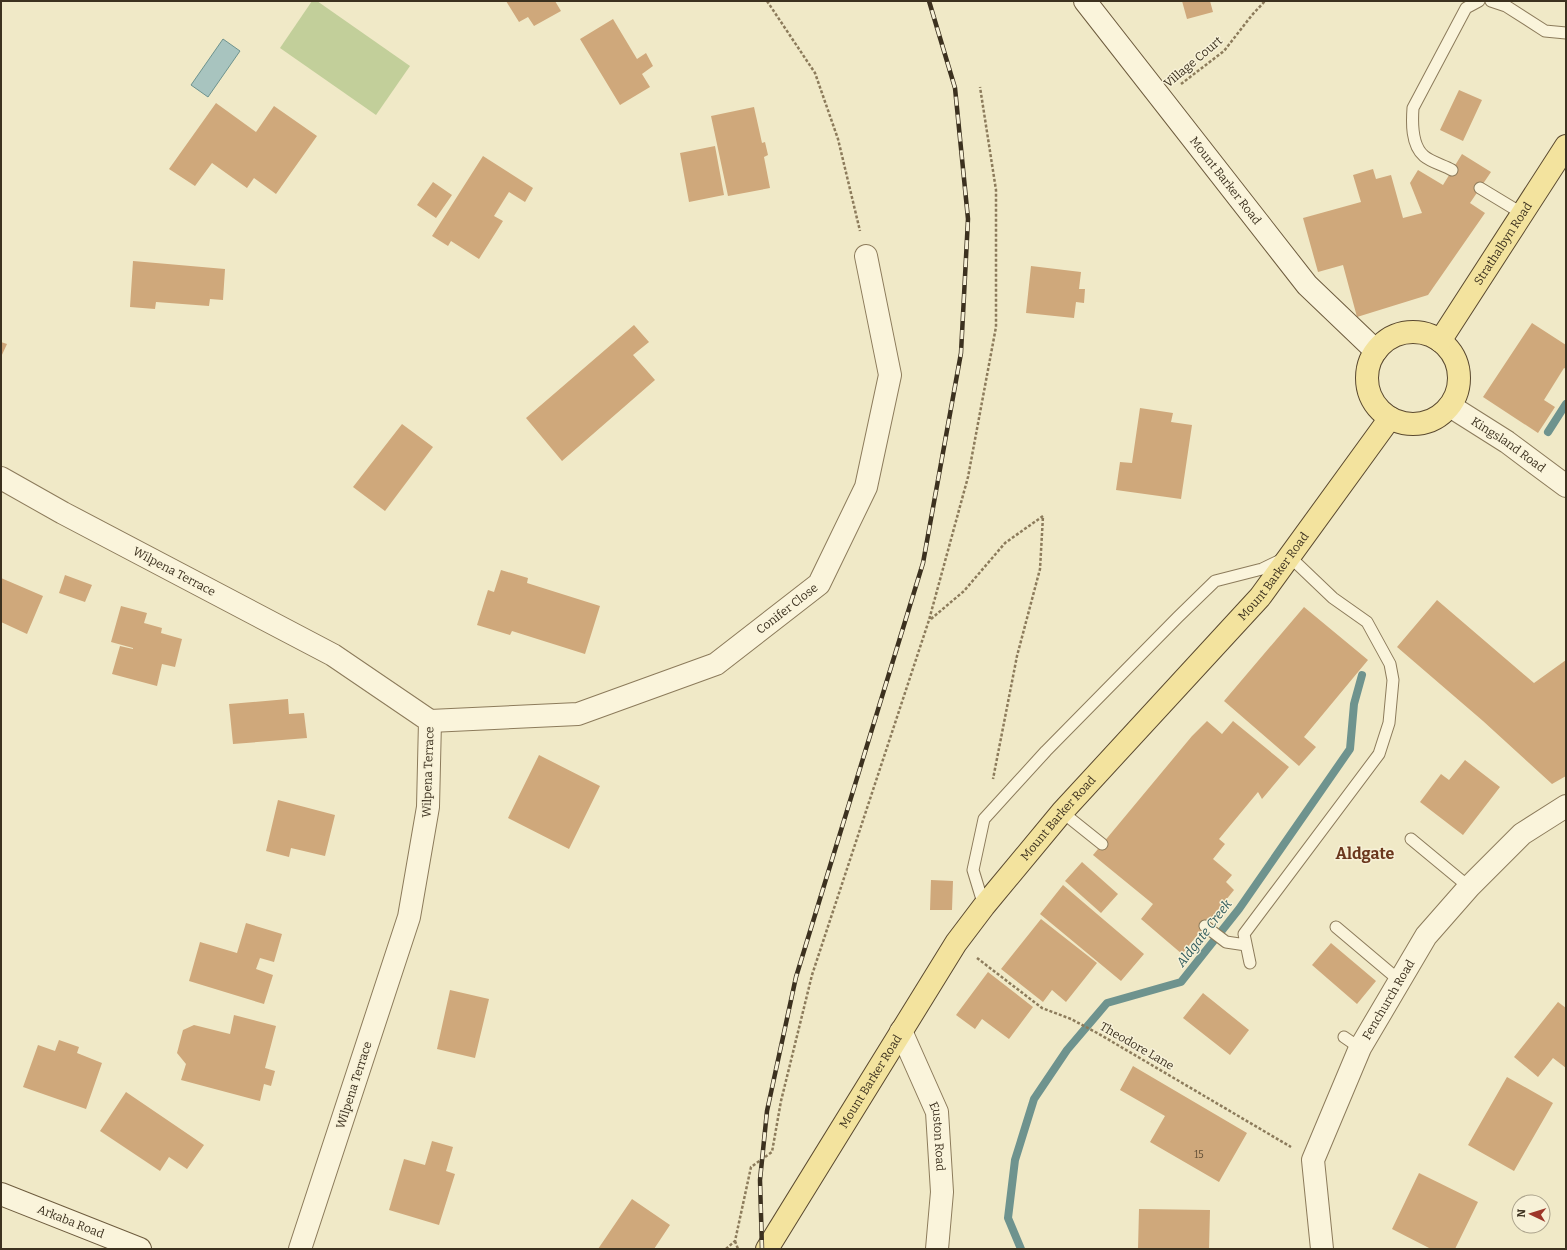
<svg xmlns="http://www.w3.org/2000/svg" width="1567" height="1250" font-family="Bitter,serif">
	<rect width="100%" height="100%" fill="#f0e9c7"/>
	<!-- green -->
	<path fill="#c2cf9a" d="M312,1H317L410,66L376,115L280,48Z"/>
	<!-- water -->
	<path fill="#a8c4bf" stroke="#6e938e" d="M223,39L240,51L208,97L191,85Z"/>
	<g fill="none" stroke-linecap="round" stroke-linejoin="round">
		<!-- stream -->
		<path stroke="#6e938e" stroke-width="8" d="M1548,432L1566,404
			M1021,1249L1008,1218L1015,1160L1034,1099L1067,1050L1107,1003L1181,982L1239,909L1350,749L1354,704L1362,675"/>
	</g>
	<!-- building -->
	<path fill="#cfa87b" d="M506,1H555L561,11L534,26L528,17L519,22Z
		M1182,1H1210L1213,12L1187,19Z
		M613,19L637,59L646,53L653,66L642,74L650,87L620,105L580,39Z
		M1459,90L1482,100L1463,141L1440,130Z
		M216,103L256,132L274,106L317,136L276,194L254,178L247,188L212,163L195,186L169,169Z
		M754,107L762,143L765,142L768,155L764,157L770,188L728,196L711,116Z
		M715,146L724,195L689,202L680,153Z
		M1462,154L1491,172L1470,203L1485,213L1428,295L1357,317L1343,265L1318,272L1303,218L1361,202L1353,175L1373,169L1376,179L1391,175L1403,218L1422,213L1410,183L1418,170L1443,185Z
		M483,156L533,188L525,202L509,192L494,216L503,221L479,259L451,241L448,246L432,236Z
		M433,182L452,195L436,218L417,205Z
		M133,261L225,269L223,300L210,299L209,306L156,302L155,309L130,307Z
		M1031,266L1081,272L1079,289H1085L1084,303L1076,302L1074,318L1026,313Z
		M1532,323L1566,345V369L1564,368L1544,400L1555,407L1538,433L1483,397Z
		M634,325L649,342L633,355L655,380L562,461L526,418Z
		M1,342L7,344L1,357Z
		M1140,408L1173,413L1171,422L1192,425L1181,499L1116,490L1120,462L1132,463Z
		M402,424L433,447L385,511L353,487Z
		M501,570L528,578L527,583L600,606L585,654L512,631L510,635L477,625L488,590L494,592Z
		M65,575L92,585L85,602L59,593Z
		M1,578L43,596L27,634L1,622Z
		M1437,600L1534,683L1566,660V776L1552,784L1483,721L1397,647Z
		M121,606L147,613L144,623L162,628L161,633L182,639L175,667L162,664L157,686L112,674L120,646L133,649V648L111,642Z
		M1304,607L1368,660L1304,737L1316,747L1299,766L1224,701Z
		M288,699L289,714L304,713L307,738L233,744L229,704Z
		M1207,721L1222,734L1233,721L1289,767L1262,799L1258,792L1219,839L1225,844L1213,859L1232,875L1226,882L1234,890L1182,954L1141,919L1153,904L1093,855L1192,736Z
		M539,755L600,786L569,849L508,818Z
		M1465,760L1500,787L1463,835L1420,802L1441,774L1449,780Z
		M278,800L335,815L325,856L291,848L289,857L266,851Z
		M1082,862L1118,894L1101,913L1065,881Z
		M931,880L953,881L952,910H930Z
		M1063,885L1144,954L1121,981L1040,914Z
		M1041,919L1097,963L1066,1002L1052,990L1043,1002L1001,969Z
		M246,923L282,934L274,962L260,958L256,969L273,975L264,1004L189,981L200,942L237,953Z
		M1331,943L1376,981L1357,1004L1312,965Z
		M988,972L1033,1007L1009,1039L982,1019L975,1029L956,1015Z
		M450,990L489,999L475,1058L437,1049Z
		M1203,993L1249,1030L1230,1055L1183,1018Z
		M1558,1002L1566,1008V1068L1553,1058L1538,1077L1514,1057Z
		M234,1015L276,1026L265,1068L275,1071L271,1086L264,1084L260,1101L181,1080L186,1064L177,1053L183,1030L194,1025L230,1034Z
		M59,1040L79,1047L77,1053L102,1063L86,1109L23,1087L38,1045L55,1051Z
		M1133,1066L1247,1133L1219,1182L1150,1142L1165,1116L1120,1090Z
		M1507,1077L1553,1103L1514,1171L1468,1145Z
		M126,1092L204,1145L187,1169L169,1157L160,1171L100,1131Z
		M432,1141L453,1147L446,1171L455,1174L439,1225L389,1210L404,1159L425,1165Z
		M1419,1173L1478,1202L1455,1249H1431L1392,1229Z
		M632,1199L670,1225L654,1249H598Z
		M1139,1209L1210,1210L1209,1249H1138Z"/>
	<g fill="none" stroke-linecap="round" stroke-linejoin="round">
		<defs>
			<path id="lane" d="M1491,1L1506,6L1545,31L1566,33
				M1452,170C1443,165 1431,162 1424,156C1411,145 1412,122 1413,108L1466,8L1479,1
				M1480,188L1523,214
				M1062,812L1102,844
				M1411,839L1469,887
				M984,906L973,870L984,819L1046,751L1178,617L1215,581L1262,569L1289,556L1333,598L1367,622L1390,664L1393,680L1389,723L1379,754L1244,934L1250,963
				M1205,926L1226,942L1246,945
				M1336,927L1400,981
				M1344,1037L1360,1048"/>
			<g id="street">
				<path id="s1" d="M1450,406L1507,442L1566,486"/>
				<path id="s2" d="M1,478L63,513L333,655L430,721L428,807L409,917L300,1249"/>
				<path id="s3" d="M430,721L578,714L716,664L819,584L866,487L890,375L866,256"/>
				<path id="s4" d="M901,1031L937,1112L942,1192L937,1249"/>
				<path id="s5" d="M1322,1249L1313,1160L1360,1048L1426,936L1469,887L1522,834L1566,806"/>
			</g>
			<g id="secondary">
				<path id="s6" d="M1085,1L1307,285L1376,351"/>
				<path id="s7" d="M1,1194L140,1249"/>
			</g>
			<g id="primary">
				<circle cx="1413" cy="378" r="46"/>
				<path id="s8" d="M1440,341L1566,146"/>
				<path id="s9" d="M767,1249L956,943L984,906L1062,812L1260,597L1390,418"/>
			</g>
		</defs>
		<!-- lane casing -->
		<use href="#lane" stroke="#8c7b5b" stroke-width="13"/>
		<!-- street casing -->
		<use href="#street" stroke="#8c7b5b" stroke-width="24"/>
		<!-- secondary casing -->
		<use href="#secondary" stroke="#6e5c3e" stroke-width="24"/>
		<!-- primary casing -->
		<use href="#primary" stroke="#5a492f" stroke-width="24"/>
		<!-- path -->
		<path stroke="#8c7b5b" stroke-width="2.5" stroke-dasharray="3 2" stroke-linecap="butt" d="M767,1L815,73L838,139L860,231
			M1181,84L1224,51L1252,15L1265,1
			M931,619L964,591L1005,543L1043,516L1040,569L1017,656L993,779
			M977,958L1042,1008L1071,1019L1099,1034L1291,1147
			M735,1241L738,1249
			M726,1249L735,1241L751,1167L772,1152L781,1101L812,975L929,620L968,477L996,327V190L980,87"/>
		<!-- lane -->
		<use href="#lane" stroke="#faf4db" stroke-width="11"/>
		<!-- street -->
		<use href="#street" stroke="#faf4db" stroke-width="22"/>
		<!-- secondary -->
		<use href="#secondary" stroke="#faf4db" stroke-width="22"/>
		<!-- primary -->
		<use href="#primary" stroke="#f3e39e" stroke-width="22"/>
		<defs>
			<path id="rail" d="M762,1249L760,1180L767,1111L796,977L923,563L961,353L968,219L955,88L929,1"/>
		</defs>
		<!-- rail casing -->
		<use href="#rail" stroke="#3c311f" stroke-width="4.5"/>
		<!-- rail -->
		<use href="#rail" stroke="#f7f1d7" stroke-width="3" stroke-dasharray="9" stroke-linecap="butt"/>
	</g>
	<g text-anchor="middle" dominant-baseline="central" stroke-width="3" stroke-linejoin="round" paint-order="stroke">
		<!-- number labels -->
		<g font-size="10" fill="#614f36">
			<text x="1199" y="1155">15</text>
		</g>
		<!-- street labels -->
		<g font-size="12" fill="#3c311f" stroke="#f7f1d7">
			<text transform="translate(1193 62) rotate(-40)">Village Court</text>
			<text stroke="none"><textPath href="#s6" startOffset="228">Mount Barker Road</textPath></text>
			<text stroke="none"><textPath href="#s8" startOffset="116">Strathalbyn Road</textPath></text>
			<text stroke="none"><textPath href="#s1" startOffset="70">Kingsland Road</textPath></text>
			<text stroke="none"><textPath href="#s2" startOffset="197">Wilpena Terrace</textPath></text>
			<text stroke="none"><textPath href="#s9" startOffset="845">Mount Barker Road</textPath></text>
			<text stroke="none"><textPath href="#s3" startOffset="385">Conifer Close</textPath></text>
			<text transform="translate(428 772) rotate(-88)">Wilpena Terrace</text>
			<text stroke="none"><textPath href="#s9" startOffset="521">Mount Barker Road</textPath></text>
			<text stroke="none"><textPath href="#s5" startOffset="267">Fenchurch Road</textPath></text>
			<text transform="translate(1137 1046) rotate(30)">Theodore Lane</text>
			<text stroke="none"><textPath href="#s9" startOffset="197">Mount Barker Road</textPath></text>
			<text transform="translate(354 1085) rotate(-72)">Wilpena Terrace</text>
			<text stroke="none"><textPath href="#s4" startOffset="113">Euston Road</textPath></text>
			<text stroke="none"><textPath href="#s7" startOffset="75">Arkaba Road</textPath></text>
		</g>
		<!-- water labels -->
		<g font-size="13" font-style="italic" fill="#2e5a5c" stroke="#f7f1d7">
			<text transform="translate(1204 933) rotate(-52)">Aldgate Creek</text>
		</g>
		<!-- district labels -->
		<g font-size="16" font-weight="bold" fill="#6a371d" stroke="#f7f1d7">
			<text x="1365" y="853">Aldgate</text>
		</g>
	</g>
	<!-- border -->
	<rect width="1567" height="1250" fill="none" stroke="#3c311f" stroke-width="4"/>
	<!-- north arrow -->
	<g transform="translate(1531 1214) rotate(274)"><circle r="19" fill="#f7f1d7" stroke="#aca48d"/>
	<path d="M0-3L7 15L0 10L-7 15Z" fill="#9d3629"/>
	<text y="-6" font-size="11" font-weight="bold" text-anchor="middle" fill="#3c311f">N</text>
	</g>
</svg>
